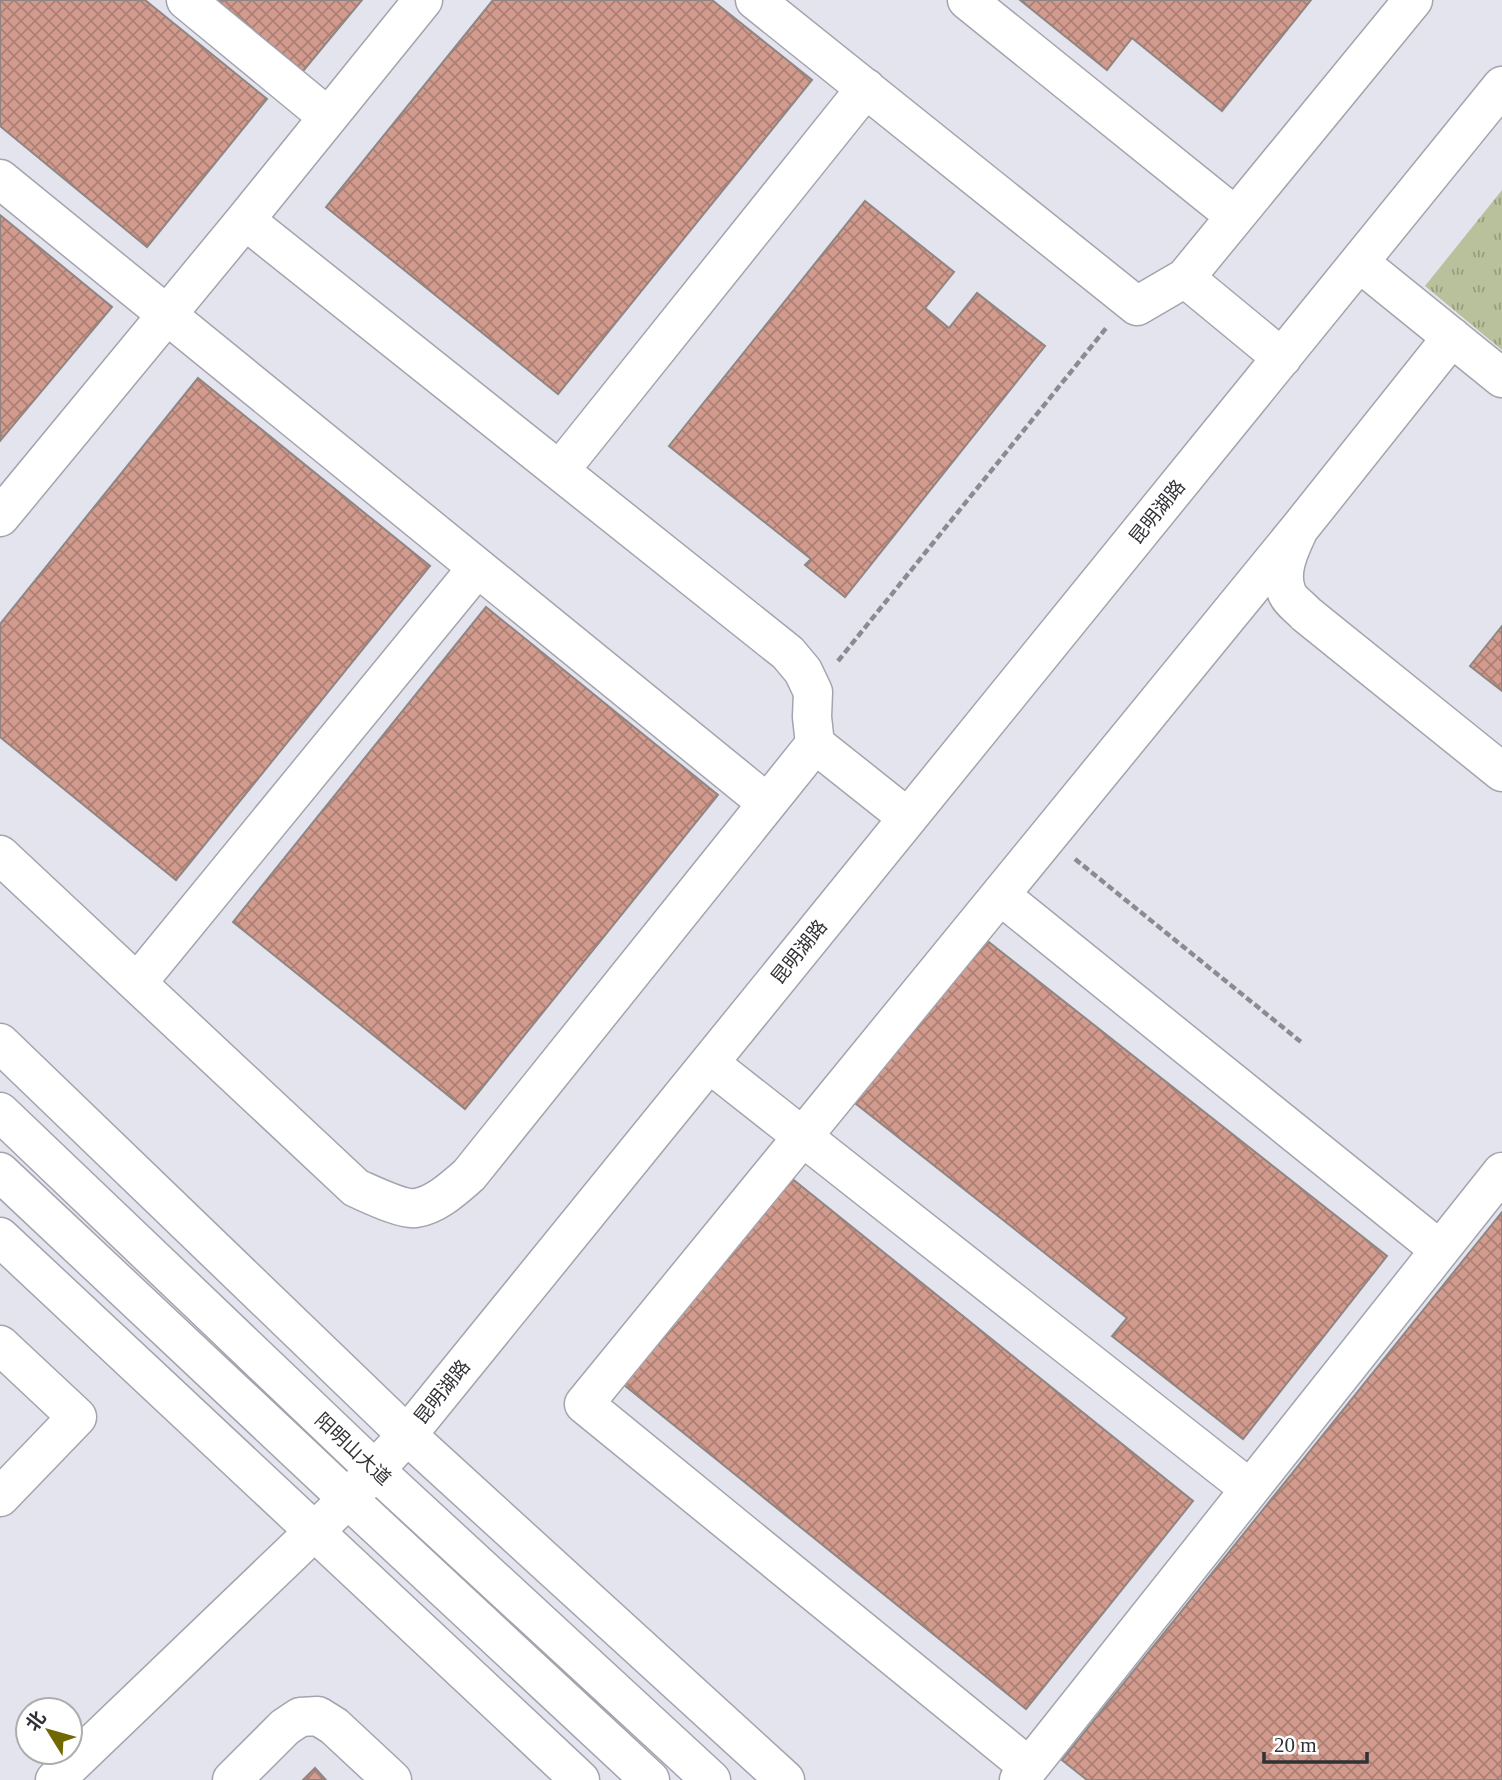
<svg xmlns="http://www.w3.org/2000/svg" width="1502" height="1780" font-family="'Times New Roman','Noto Sans SC',serif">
	<defs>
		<pattern id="grass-tufts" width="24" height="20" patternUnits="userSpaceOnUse" patternTransform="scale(1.75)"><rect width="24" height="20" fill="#b8c19b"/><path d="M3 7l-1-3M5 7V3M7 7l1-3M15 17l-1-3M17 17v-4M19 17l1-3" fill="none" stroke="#969d7f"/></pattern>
		<pattern id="building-cross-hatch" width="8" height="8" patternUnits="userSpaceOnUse" patternTransform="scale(1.75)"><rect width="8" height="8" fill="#d39b8e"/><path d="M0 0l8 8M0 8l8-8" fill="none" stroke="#ac7f75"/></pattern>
	</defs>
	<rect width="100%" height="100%" fill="#e3e4ed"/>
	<!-- grass -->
	<path fill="url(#grass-tufts)" d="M1502,190V350L1425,286Z"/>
	<!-- building -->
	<path fill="url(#building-cross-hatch)" stroke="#8f8583" stroke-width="2" d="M0,0H145L267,99L147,247L0,126Z
		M217,0H362L303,71Z
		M493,0H712L812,80L558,394L326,207Z
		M1020,0H1311L1222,111L1132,38L1107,70Z
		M865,201L954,272L925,308L949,328L977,293L1045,346L845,597L805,565L811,559L669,446Z
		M0,215L112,307L0,441Z
		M198,378L430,566L176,880L0,737V624Z
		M486,607L718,795L465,1109L233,922Z
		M1502,626V691L1470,666Z
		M985,939L1387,1256L1243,1439L1112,1336L1127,1318L855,1103Z
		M790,1177L1193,1501L1026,1709L623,1384Z
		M1502,1212V1780H1087L1062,1760Z
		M315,1768L326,1780H303Z"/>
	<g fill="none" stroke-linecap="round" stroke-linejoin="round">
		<defs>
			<path id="minor" d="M186,0L328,117
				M755,0L1137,306L1185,278
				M967,0L1235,216
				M0,179L767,803
				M245,220L788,653L803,671L813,692L812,717L815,744
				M1360,263L1502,378
				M1452,337L1299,529C1290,548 1278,572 1287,593C1290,601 1301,608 1306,614L1502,772
				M1282,358L1185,278L1413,0
				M560,470L866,88
				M0,517L245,220L423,0
				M0,855L356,1188C370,1194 402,1210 416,1208C436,1205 454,1188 469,1175L815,744L908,818
				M1000,895L1440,1250
				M137,983L477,568
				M0,1043L407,1435L785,1780
				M709,1063L1250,1489
				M0,1237L580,1780
				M0,1345L77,1417L0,1497
				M1029,1767L584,1404L1299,529
				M55,1780L348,1499L407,1435L1502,86
				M232,1780L285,1727L300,1717L318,1716L334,1726L392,1780
				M1019,1780L1502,1172"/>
			<path id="major" d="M0,1112L375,1470L711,1780
				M0,1172L348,1499L650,1780"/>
		</defs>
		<!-- minor casing -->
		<use href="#minor" stroke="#a3a4ad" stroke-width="41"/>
		<!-- major casing -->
		<use href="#major" stroke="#a3a4ad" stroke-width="41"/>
		<!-- path -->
		<path stroke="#8b8c92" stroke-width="4.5" stroke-dasharray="7 3.5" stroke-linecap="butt" d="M838,661L1107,327
			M1075,859L1301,1042"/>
		<!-- minor -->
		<use href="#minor" stroke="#fff" stroke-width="38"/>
		<!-- major -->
		<use href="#major" stroke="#fff" stroke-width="38"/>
	</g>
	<g text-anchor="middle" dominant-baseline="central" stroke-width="7" stroke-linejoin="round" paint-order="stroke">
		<!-- street labels -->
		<g font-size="19" fill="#313235" stroke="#fff">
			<text transform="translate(1157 512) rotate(-51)">昆明湖路</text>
			<text transform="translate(799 952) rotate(-51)">昆明湖路</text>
			<text transform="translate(442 1392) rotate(-51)">昆明湖路</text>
			<text transform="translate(353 1449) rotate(43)">阳明山大道</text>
		</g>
	</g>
	<!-- north arrow -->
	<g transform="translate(49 1731) rotate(307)"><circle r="33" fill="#ffffff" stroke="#adadae" stroke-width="2"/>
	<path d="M0-5L12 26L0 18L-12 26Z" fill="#726800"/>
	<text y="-10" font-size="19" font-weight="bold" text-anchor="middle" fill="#313235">北</text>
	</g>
	<!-- scale -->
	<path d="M1264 1752v10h103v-10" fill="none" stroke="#313235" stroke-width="3.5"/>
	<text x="1274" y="1752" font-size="21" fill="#313235" stroke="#ffffff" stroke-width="5" paint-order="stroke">20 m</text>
</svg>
